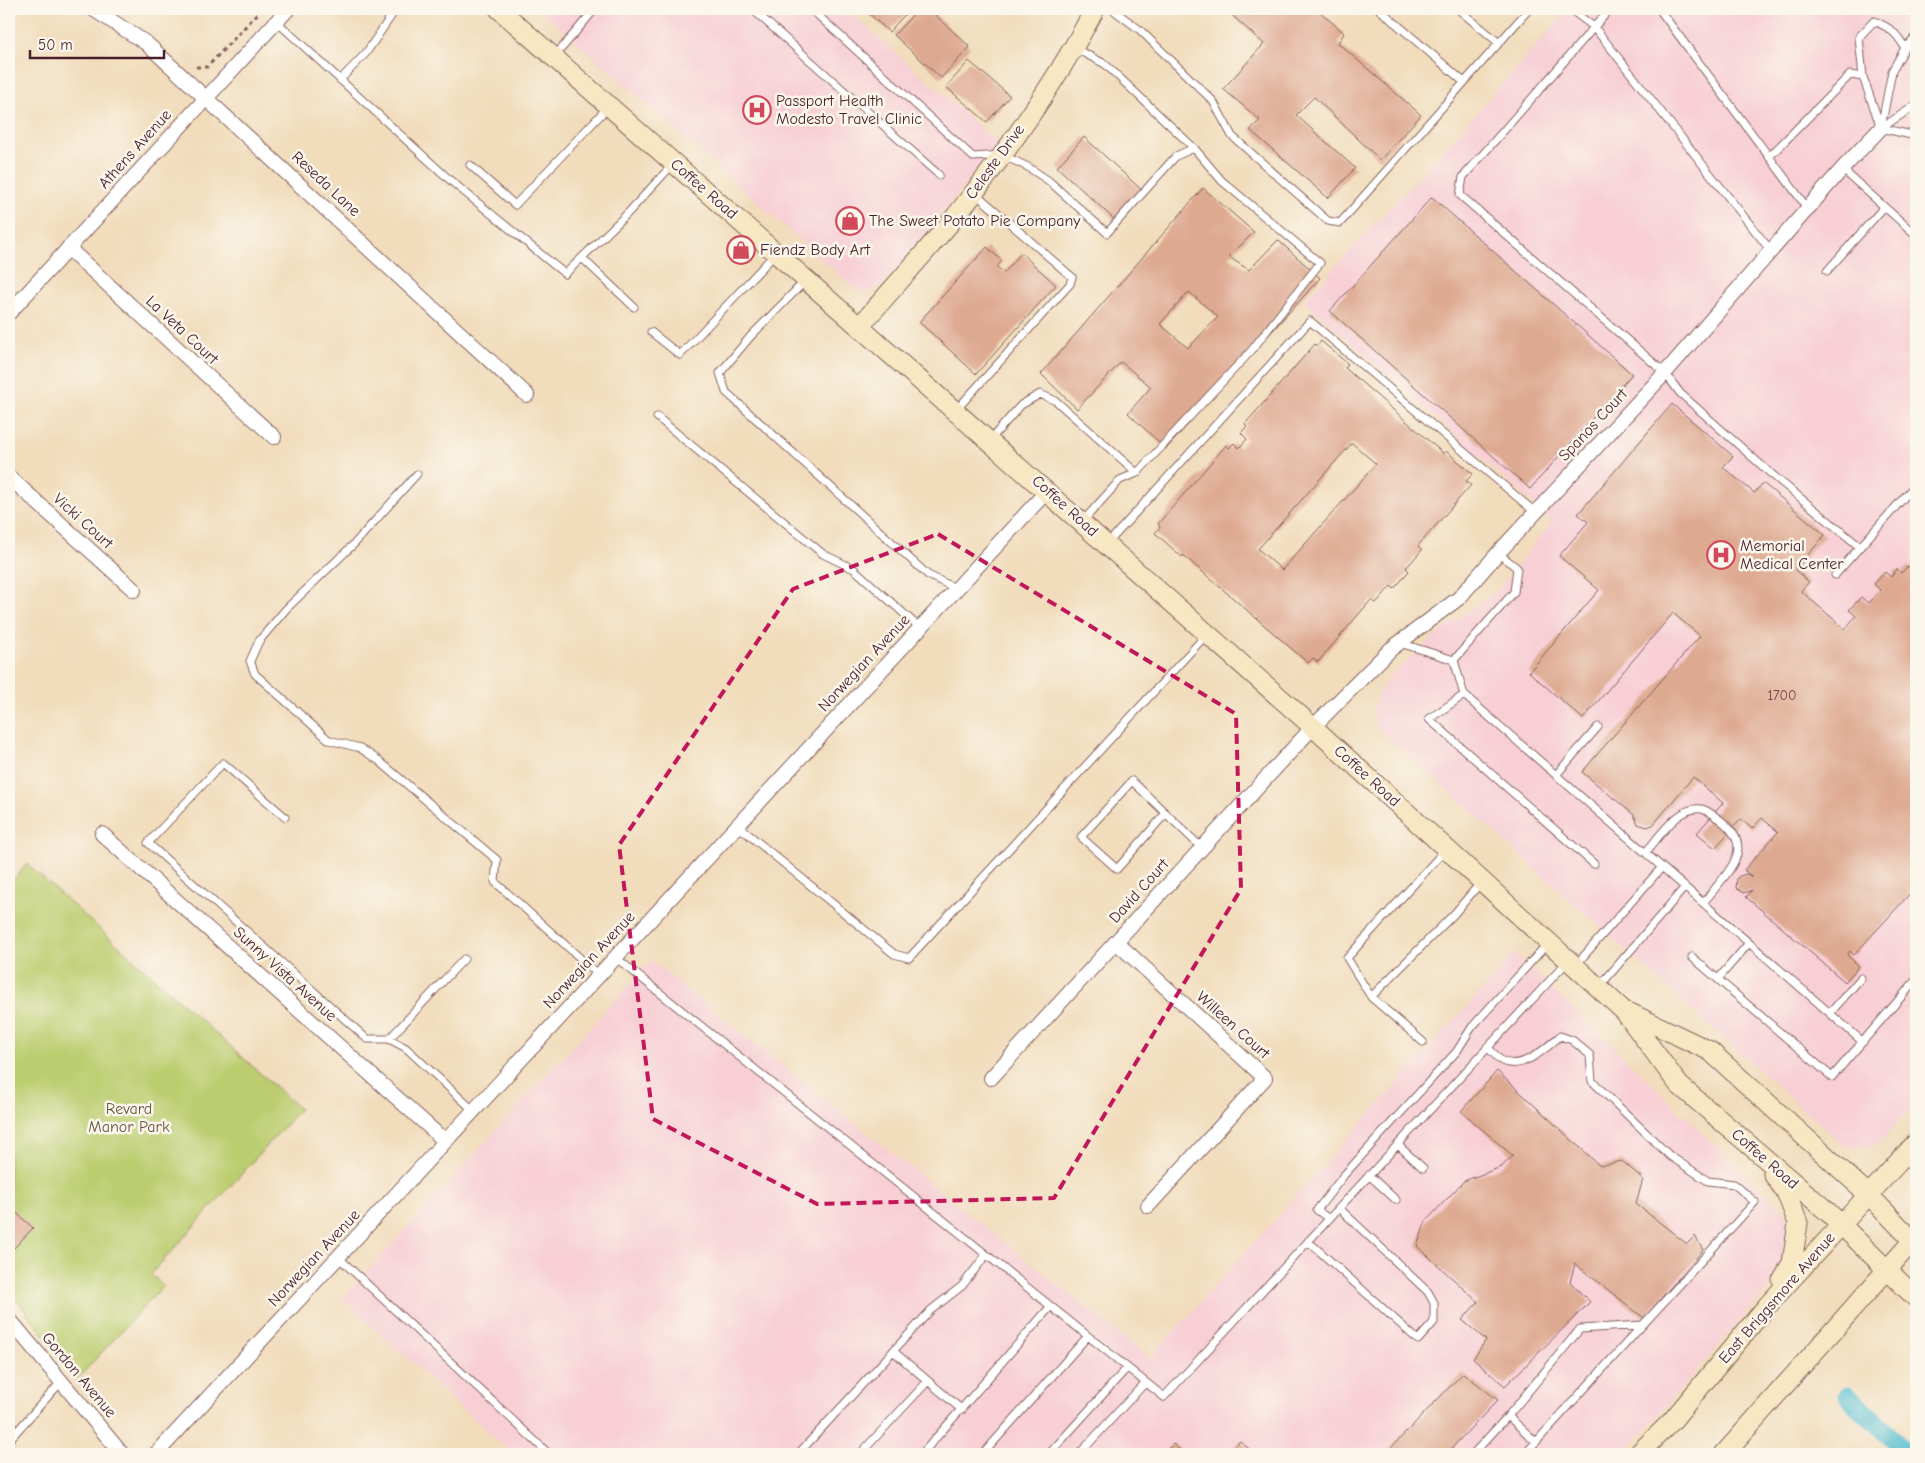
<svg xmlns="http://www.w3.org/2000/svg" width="1925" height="1463" font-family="'Comic Neue',sans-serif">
	<rect width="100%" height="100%" fill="#fbf7ec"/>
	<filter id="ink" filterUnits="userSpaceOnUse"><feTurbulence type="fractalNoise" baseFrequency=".02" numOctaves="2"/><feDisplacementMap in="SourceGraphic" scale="10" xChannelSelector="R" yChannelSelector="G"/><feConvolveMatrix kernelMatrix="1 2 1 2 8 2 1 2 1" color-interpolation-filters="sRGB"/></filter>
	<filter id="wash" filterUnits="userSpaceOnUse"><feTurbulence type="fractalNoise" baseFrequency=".0096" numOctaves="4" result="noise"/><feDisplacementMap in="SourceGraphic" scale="20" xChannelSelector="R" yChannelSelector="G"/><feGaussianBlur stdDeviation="1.12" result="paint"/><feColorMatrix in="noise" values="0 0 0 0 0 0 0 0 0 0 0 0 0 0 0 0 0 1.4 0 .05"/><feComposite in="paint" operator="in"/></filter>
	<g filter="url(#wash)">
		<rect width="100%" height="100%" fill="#f1dcbb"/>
		<!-- built -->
		<path fill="#f7cfd5" d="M539,9H846L999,144L882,285L870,291H858Z
			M1569,9H1916V1103L1878,1145L1846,1148L1376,726L1373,710L1378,694L1390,676L1436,635L1500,588L1552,521L1304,301L1425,170Z
			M1515,953L1786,1213L1791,1231L1790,1264L1624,1454H512L342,1299L651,961L1150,1358Z"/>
		<!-- green -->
		<path fill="#bccd70" stroke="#83764e" d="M27,864L300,1109L151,1274L163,1286L78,1378L9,1290V885Z"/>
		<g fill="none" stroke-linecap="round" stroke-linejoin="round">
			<!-- canal -->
			<path stroke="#52bccf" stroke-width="19" d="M1848,1396L1894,1440L1904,1454"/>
		</g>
		<g id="blocks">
			<!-- building -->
			<path fill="#dea991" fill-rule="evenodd" d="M864,9H910L889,32Z
				M918,9H929L970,47L941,78L894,35Z
				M1225,9H1317L1344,33L1338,43L1421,115L1380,160L1314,97L1296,115L1355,168L1328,198L1250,130L1260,120L1223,89L1264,44Z
				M969,61L1010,96L987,122L946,87Z
				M1084,137L1144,192L1116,221L1057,167Z
				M1203,188L1254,232L1229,257L1249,270L1278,240L1320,278L1166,449L1128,413L1151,387L1121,362L1077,409L1041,374ZM1189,292L1218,317L1188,348L1160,324Z
				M1432,197L1632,374L1530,489L1330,311Z
				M987,247L1002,261L997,267L1004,273L1021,253L1056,285L976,374L919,322Z
				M1321,341L1348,364L1345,368L1444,454L1446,451L1473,474L1466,481L1471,485L1418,546L1422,550L1406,568L1409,571L1394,589L1391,586L1376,603L1371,600L1318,662L1313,658L1308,663L1183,555L1182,557L1155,533L1160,527L1158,524L1226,445L1229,448L1234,443L1239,448L1247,439L1241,433L1247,426L1245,424L1315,344L1317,346ZM1352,443L1376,464L1282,570L1258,549Z
				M1672,404L1733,456L1723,467L1754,493L1763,483L1825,535L1795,570L1809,582L1801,591L1845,629L1856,616L1849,610L1861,597L1868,603L1880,590L1874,584L1885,572L1891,577L1897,569L1901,573L1908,566L1914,571L1916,568V887L1854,955L1850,951L1847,955L1859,966L1845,982L1746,897L1752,890L1744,893L1736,888L1737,879L1739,876L1747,874L1752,877L1744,870L1778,832L1762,818L1752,829L1741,819L1715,848L1697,833L1723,803L1693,777L1653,825L1647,827L1638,824L1634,815L1582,772L1700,636L1673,613L1583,719L1529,672L1599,590L1559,556L1588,522L1578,514Z
				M1497,1071L1600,1166L1622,1161L1643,1179L1636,1204L1687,1244L1695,1236L1703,1250L1644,1318L1575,1264L1570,1282L1590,1302L1505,1386L1473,1359L1486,1340L1462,1320L1478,1302L1417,1246L1426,1221L1464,1181L1501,1167L1513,1156L1461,1111Z
				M9,1206L33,1228L14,1248L9,1243Z
				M1463,1373L1498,1400L1446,1454H1385Z
				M1240,1441L1255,1454H1226Z
				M1173,1444L1185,1454H1163Z"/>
		</g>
	</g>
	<g filter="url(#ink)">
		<use href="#blocks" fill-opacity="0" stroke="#84615d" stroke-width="1"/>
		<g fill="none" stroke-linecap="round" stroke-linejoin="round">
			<defs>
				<path id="lane" d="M752,9L939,175
					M811,9L973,157L1002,155L1028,167L1049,181L1107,233L1176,156L1194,148
					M1112,9L1140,30L1213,101L1232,136L1328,221L1340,223L1529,9
					M1379,9L1464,82
					M1458,9L1499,43
					M1570,9L1594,27L1771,251
					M1610,9L1463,177L1460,195L1665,373L1680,393L1769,472L1860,547
					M1659,9L1808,209
					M276,21L451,181L565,274L627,214L674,163
					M1074,48L1105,64L1194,148L1222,181L1320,263L1251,351L1137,473
					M1905,48C1897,33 1889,27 1874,21L1859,37L1863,77L1881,128L1892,71L1905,48L1916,36
					M555,56L595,9
					M340,80L366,53L396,9
					M1881,128L1916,105
					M1881,128L1916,136
					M1769,157L1850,75L1863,77
					M470,165L515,205L609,106
					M1842,169L1916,235
					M582,258L634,307
					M1827,271L1884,207
					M805,281L750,337L720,373L726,392L928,575L957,589
					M651,332L680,355L774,255
					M956,410L1070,284L1072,277L976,194
					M657,417L823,554L854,569L920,628
					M990,440L1021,405L1040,394L1056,401L1137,473L1120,480L1083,521
					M417,474L356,542L286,609L259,641L250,661L255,674L329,740L360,748L378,760L497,860L495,882L599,975
					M1107,544L1310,321L1536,513
					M1835,575L1916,484
					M1400,643L1454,660
					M1454,660L1464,695L1863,1042
					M1454,660L1514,592L1517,568L1498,553
					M1464,695L1429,719L1594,864
					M1556,775L1598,727
					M1166,813L1117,869L1081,837L1132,781L1202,848
					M285,817L223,763L148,843L367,1039H389L406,1048L473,1110
					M737,825L894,954L909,958L1206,635
					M1646,852C1659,837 1681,802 1705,810C1762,842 1734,865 1703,903
					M615,957L1164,1397L1567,962
					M1692,957L1832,1077L1916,980
					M1575,966L1662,867
					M1718,979L1749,943
					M1599,987L1685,887
					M1371,997L1454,914L1482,881
					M1830,1013L1861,978
					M389,1039L464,959
					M1423,1042L1371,997L1347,958L1446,849
					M1487,1047C1492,1051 1497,1058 1502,1061C1522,1071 1546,1048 1560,1036L1572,1040L1590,1055L1592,1081L1670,1156L1708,1181L1734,1184L1755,1202L1525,1454
					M1398,1145L1423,1168
					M1369,1175L1396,1200
					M1329,1219L1317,1210L1344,1175L1457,1051L1472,1027L1549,942
					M1308,1241L1418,1340L1434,1322V1303L1428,1292L1339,1208
					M338,1257L549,1454
					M1916,1343V1351
					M893,1351L962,1410
					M1508,1416L1536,1442
					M9,1440L61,1382
					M798,1454L931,1310L962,1286L986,1255
					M860,1454L928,1381
					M922,1454L1050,1307
					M983,1454L1087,1337
					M1049,1454L1127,1368
					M1079,1454L1145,1383
					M1473,1454L1508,1416L1580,1329L1642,1325"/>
				<path id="street" d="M93,9L146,43L527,395
					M68,248L274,437
					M9,313L288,9
					M9,477L134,590
					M102,834L445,1141
					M1116,942L1265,1078L1148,1206
					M991,1078L1313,727L1391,649L1459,598L1498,553L1665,373L1842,169L1881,128
					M9,1319L122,1454
					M156,1454L1047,491"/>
				<path id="secondary" d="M499,9L1313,727L1624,1011L1679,1085L1828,1212L1916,1298
					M860,326C892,289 924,254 955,217C1007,152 1056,82 1095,9
					M1628,1012L1710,1051L1869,1195L1916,1244
					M1773,1174L1786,1192L1798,1223L1792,1263L1782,1280
					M1638,1454L1671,1422L1767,1306L1916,1143
					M1724,1454L1916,1237"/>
			</defs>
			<!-- lane casing -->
			<use href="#lane" stroke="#84615d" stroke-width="9"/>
			<!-- street casing -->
			<use href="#street" stroke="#84615d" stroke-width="16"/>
			<!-- secondary casing -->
			<use href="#secondary" stroke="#84615d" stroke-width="21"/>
			<!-- path -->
			<path stroke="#84615d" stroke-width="3" stroke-dasharray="4 4" stroke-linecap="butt" d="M196,67H207L262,9"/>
			<!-- lane -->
			<use href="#lane" stroke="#fff" stroke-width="7"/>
			<!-- street -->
			<use href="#street" stroke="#fff" stroke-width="14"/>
			<!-- secondary -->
			<use href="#secondary" stroke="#f7e8c3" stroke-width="19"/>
		</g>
	</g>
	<!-- marked area -->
	<path fill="none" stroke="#c2185b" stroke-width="4" stroke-dasharray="10 6" stroke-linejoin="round" d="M938,534L1236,714L1241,889L1054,1198L817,1204L653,1119L619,845L793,589Z"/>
	<!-- icons -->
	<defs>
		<symbol id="hospital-ring" viewBox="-11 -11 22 22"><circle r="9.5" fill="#fbf7ec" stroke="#d1495b" stroke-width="1.5"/><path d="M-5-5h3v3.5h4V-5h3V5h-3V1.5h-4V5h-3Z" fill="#d1495b"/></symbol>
		<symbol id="shop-ring" viewBox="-11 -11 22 22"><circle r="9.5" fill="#fbf7ec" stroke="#d1495b" stroke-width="1.5"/><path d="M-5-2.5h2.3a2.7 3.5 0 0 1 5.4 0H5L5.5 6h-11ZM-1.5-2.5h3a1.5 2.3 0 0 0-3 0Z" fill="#d1495b"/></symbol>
	</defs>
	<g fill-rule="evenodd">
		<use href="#hospital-ring" x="741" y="94" width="32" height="32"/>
		<use href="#shop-ring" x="834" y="205" width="32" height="32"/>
		<use href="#shop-ring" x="725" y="234" width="32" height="32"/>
		<use href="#hospital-ring" x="1705" y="539" width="32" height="32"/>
	</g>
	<g text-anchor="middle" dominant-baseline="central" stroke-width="5" stroke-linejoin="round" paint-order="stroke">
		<!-- number labels -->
		<g font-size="14" fill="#6f4244">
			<text x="1782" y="695">1700</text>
		</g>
		<!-- poi labels -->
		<g font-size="16" fill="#4a1f2b" stroke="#fbf7ec" text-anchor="start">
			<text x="776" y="101">Passport Health<tspan x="776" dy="18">Modesto Travel Clinic</tspan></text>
			<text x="869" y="221">The Sweet Potato Pie Company</text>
			<text x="760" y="250">Fiendz Body Art</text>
			<text x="1740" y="546">Memorial<tspan x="1740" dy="18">Medical Center</tspan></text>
		</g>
		<!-- street labels -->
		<g font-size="16" fill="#4a1f2b" stroke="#fbf7ec">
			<text transform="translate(135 149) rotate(-48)">Athens Avenue</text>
			<text transform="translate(995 162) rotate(-54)">Celeste Drive</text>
			<text transform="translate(326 184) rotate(43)">Reseda Lane</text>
			<text transform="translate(704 189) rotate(41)">Coffee Road</text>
			<text transform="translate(182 330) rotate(43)">La Veta Court</text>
			<text transform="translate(1593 425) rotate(-47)">Spanos Court</text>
			<text transform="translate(1065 506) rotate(42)">Coffee Road</text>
			<text transform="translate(83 521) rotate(42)">Vicki Court</text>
			<text transform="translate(864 663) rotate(-47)">Norwegian Avenue</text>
			<text transform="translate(1367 776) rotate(42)">Coffee Road</text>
			<text transform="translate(1139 891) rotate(-48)">David Court</text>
			<text transform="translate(589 960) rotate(-47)">Norwegian Avenue</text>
			<text transform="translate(285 974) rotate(42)">Sunny Vista Avenue</text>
			<text transform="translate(1233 1025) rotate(42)">Willeen Court</text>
			<text transform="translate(1765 1159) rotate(41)">Coffee Road</text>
			<text transform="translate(314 1258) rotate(-47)">Norwegian Avenue</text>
			<text transform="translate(1777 1298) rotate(-49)">East Briggsmore Avenue</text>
			<text transform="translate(79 1375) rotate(50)">Gordon Avenue</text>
		</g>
		<!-- park labels -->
		<g font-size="16" fill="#6c5340" stroke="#fbf7ec">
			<text x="129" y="1109">Revard<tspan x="129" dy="18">Manor Park</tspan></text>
		</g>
	</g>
	<!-- margin -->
	<rect width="1925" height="1463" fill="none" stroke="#fbf7ec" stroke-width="30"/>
	<!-- scale -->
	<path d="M30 50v8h134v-8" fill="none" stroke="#4a1f2b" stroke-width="2.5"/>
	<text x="38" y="50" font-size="15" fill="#4a1f2b" stroke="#fbf7ec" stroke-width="4" paint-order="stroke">50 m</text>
</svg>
